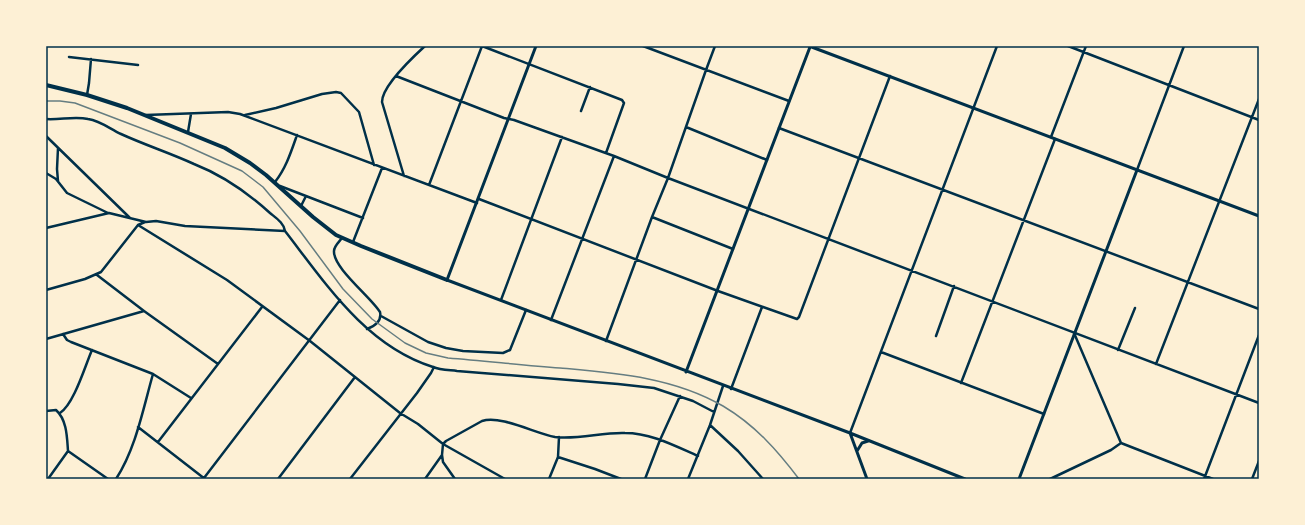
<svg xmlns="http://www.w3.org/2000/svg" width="1305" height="525" font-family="'Space Grotesk',sans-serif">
	<rect width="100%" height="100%" fill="#fdf0d5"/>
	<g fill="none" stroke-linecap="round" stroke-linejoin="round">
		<!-- minor -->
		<path stroke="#003049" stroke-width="2.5" d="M482,46L622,100L624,103L606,153
			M643,46L789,101
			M1068,46L1259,120
			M69,57L138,65
			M396,76L504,118L514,120L614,156L668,178L1259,403
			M87,95L89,83L91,59
			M581,111L590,87
			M146,115L228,112L240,114L477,203
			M245,115L276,108L322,94L336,92L341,93L359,112L374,165
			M46,119C60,120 75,116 88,119C101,121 110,129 121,134C145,145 170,153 194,164C222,175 248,193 270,213C276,218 284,223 285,231
			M686,127L767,160
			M779,128L1259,309
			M188,132L191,114
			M46,136L130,218
			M1051,137L1086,46
			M58,148L57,169L58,181
			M1137,170L1184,46
			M46,173L56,179L67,193L108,213
			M404,176L382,102C382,86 413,57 425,46
			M275,182C286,168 291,152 297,135
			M429,185L482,46
			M280,186L363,218
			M479,199L718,291L797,319L799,317L890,76
			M301,206L306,196
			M652,217L733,249
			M138,225L227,280L310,341L400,413L418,424L443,444L505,479
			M46,228L109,213L146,222L156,221L185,226L285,231C326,284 366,346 433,367C440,370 449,370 457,371L618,384L654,388L693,401L714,412
			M342,238C339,242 334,246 334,251C333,268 371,297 380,312C382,321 375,326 367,329
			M353,242L382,168
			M97,275L144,311L218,364
			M46,290L85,279L101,272L138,225L145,222
			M501,300L562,137
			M381,316L428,342L446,348L463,351L503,353L510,350L526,310
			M551,320L614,156
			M1074,333L1121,443
			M63,334L67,340L71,342L153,374L191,398
			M936,336L954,286
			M46,339L144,311
			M606,341L652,217L668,178L706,70L715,46
			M1118,350L1135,308
			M881,352L1044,414
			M1156,364L1259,99
			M961,383L1055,139
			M731,389L762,307
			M46,411L56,410C67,420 67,437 68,451L108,479
			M60,413C74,404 85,366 92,350
			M710,425L738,451L763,479
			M138,427L205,479
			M850,433L997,46
			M158,442L262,307
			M1121,443L1213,479
			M442,455L443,462L455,479
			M558,457L595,469L621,479
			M204,478L340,300
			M48,479L68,451
			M116,479C136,448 143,409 153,374
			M278,479L355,377
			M350,479L417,393L431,373L434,367
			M425,479L442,455L443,444L446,441L482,421C501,415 534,433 555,437C577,440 603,432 625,433C651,433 675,446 698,456
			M549,479L558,457L559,437
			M645,479L660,440L680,396
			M688,479L710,425L723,386
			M1050,479L1111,450L1121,443
			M1204,479L1259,335
			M1252,479L1259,461"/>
		<!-- tertiary -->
		<path stroke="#003049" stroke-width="3" d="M536,46L447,280L850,433L965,479
			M809,46L1259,216
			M686,372L810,47
			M850,433L867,479
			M857,451L862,443L868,441
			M1019,479L1137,170"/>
		<!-- primary -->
		<path stroke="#003049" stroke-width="4" d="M46,85L87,95L127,108L225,148L250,163L266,175L313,217L336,235L361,246L447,280"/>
		<!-- rail -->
		<path stroke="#657d81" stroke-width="1.5" d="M46,101H60L75,103L180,143L242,171L263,187L300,231L343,289L372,319L405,343L426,353L448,358C485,361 522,365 560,368C616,373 673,377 723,406C755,425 777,450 799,479"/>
	</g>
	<!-- border -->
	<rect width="1305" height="525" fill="none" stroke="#fdf0d5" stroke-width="94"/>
	<rect x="47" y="47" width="1211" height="431" fill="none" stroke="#003049" stroke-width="1.5"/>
</svg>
